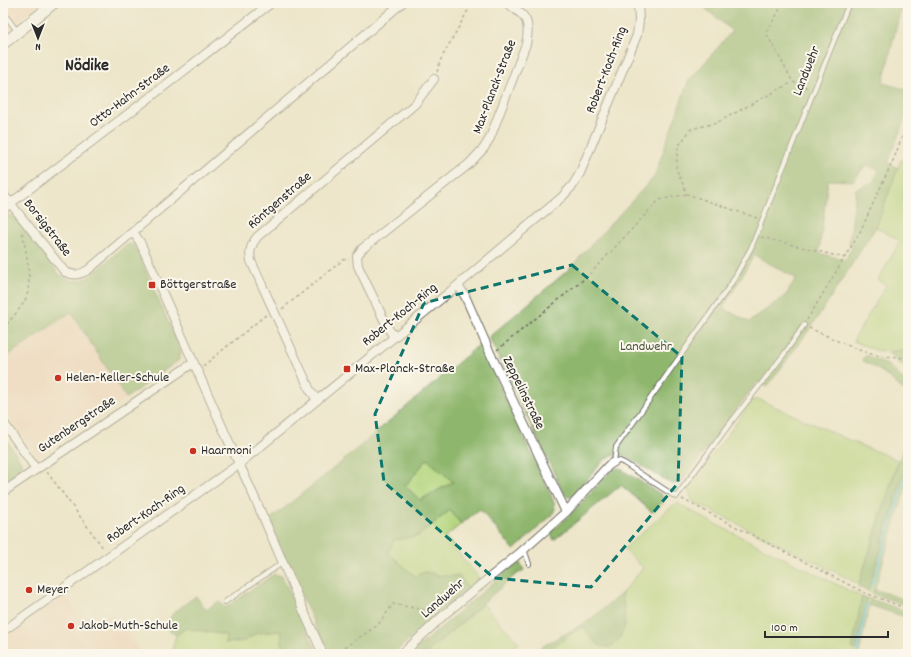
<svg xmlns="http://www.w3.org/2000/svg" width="911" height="657" font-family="Dekko,sans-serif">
	<rect width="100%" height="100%" fill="#fbf7ec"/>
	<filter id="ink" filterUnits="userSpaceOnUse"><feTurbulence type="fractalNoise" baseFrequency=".025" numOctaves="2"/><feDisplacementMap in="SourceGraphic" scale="8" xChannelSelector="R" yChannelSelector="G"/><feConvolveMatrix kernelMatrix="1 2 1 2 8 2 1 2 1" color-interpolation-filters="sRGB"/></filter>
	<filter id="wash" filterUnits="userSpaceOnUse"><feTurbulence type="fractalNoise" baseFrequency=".012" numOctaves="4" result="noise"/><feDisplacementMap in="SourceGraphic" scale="16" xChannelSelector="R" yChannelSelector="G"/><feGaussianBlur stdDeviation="0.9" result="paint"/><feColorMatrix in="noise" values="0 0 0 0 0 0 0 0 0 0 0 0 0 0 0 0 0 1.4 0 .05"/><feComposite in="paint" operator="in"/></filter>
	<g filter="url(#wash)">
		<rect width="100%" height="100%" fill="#ede6ca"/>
		<!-- built -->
		<path fill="#f1d5bd" d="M3,3H40L19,20L22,23L3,38Z
			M71,311L126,398L41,456H37L32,452L3,409V359Z
			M64,594L81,616H119L138,650V654H3V636Z"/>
		<!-- green -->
		<path fill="#b3d57d" stroke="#6f8054" d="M901,160L905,162V187L903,196L904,198L908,199V350L888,352L875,350L853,341L886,285L878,280L900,241L876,227Z
			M758,399L862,446L898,460L859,584L692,501L688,488L753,400Z
			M427,459L454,482L420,500L405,486Z
			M908,459V480L873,594L868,591Z
			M677,503L713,523L862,597L853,649L856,650L867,598L871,599L859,654H542L583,626L625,628L622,593L643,568L624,549L670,508Z
			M450,510L461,524L445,537L479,578L468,588L459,576H443L425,572L415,576L388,553L394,540L418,536Z
			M483,604L519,643L506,654H425Z
			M186,628L226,635L225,643L244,641L257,633L281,631L283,652L273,653V654H171L176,635Z"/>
		<!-- forest -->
		<path fill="#8eb66c" stroke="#5c704c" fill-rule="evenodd" d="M707,3H902L883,83L908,90V110L888,163L898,168L876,227L814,323L767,387L757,382L681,483L672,484L624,455C615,454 610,456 603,461L573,496L568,497L564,494L489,337L567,271L654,177L688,82L732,31L705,8ZM867,164L879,171L873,182L856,189L849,244L853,246L845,260L819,253L828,180L853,181ZM754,255L796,278L786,295L749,322L723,308Z
			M9,215L16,219L58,273C77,288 87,279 102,266C110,259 118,252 125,245L131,244L134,245L180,348L181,352L179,360L126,398L71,312L3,359V216Z
			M480,344L554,502L555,509L552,515L514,550L480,509L461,524L450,510L418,536L394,540L388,553L415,576L425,572L443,576H459L468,588L393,654H328L268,521L339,464ZM427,459L453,482L420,500L405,486Z
			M908,350V365C899,367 894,358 888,352Z
			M866,355L889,366L908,384V394L884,373L862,360Z
			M908,432V459L868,591L858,587Z
			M3,435L20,460L22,466L18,472L3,483Z
			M619,468L662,495L664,503L653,513L621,485L554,540L550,533L568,517L610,472L614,469Z
			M516,563H520L524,570L514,576L425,654H410Z
			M274,574L282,576L318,654H273V653L283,652L281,631L257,633L244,641L225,643L226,635L186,628L176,635L165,627L173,613L196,596L206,610L219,601L225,608Z
			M874,589L908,601V606L873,594Z
			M622,593C624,610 630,633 613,645C609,648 604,648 599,645C593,642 588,631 583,626L542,654H529L591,619Z
			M862,597L867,598L856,650L852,649Z
			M871,599L908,612V618L869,605Z"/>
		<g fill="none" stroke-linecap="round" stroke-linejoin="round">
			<!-- stream -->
			<path stroke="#5ac0d8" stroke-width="2.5" d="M872,587L908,469
				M857,654L867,604"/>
		</g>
	</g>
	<g filter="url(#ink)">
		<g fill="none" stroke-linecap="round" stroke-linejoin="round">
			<defs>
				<path id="service" d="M3,12L17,31
					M804,325L785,353L728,426L676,497L624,463L620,461L614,462L616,447L731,284L751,248L849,3
					M524,549L529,564
					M225,602L282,563"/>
				<path id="minor" d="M3,194L65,272C75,276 79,275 88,270L402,3
					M3,209L153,95L271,3
					M133,232L140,242L233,451C265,517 292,587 323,654
					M458,285L465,296L491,355L566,512
					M394,337L388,328L358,266L357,256L362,249L469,164L484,148L490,138L526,44C531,20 526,16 507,3
					M317,400L310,390L251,261C249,251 251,245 257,237L415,104L434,79
					M3,423L6,426L36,469
					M3,492L193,363
					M3,631L239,464L458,285L562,197L573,185L580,173L637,35L639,21L638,3
					M402,654L445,614L521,552L566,512L609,465L614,462"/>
				<path id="tertiary" d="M3,44L54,3"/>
			</defs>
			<!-- service casing -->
			<use href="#service" stroke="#6f6c63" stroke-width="6"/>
			<!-- minor casing -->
			<use href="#minor" stroke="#6f6c63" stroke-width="10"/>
			<!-- tertiary casing -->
			<use href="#tertiary" stroke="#6f6c63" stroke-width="12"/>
			<!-- path -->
			<path stroke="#6f6c63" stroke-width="1.5" stroke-dasharray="3 3" stroke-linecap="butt" d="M781,3L779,11L766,33L793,82L808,88
				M437,72L441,59L472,3
				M757,218L687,194L676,168L678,147L691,129L716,123L793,82
				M761,237L845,258
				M282,309L343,260L349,259
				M807,320L860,232L895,156L908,120
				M809,328C840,341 874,362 908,357
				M3,329C10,320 18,312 24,302C34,286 26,250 22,232
				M497,350L589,275L659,200L687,194
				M203,366L267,314
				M47,472L104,549
				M682,499L863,592L908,609
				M330,650L355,654
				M339,651L378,625L393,604L435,612"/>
			<!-- service -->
			<use href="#service" stroke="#fff" stroke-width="4"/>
			<!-- minor -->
			<use href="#minor" stroke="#fff" stroke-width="8"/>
			<!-- tertiary -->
			<use href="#tertiary" stroke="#fff" stroke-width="10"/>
		</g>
	</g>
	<!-- marked area -->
	<path d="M0 0H911V657H0ZM572,265L682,357L678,483L591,587L494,578L384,482L375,414L424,303Z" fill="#ede6ca" fill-opacity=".55" fill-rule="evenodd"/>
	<path fill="none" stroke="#0f766e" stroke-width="3" stroke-dasharray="8 5" stroke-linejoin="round" d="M572,265L682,357L678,483L591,587L494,578L384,482L375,414L424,303Z"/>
	<!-- markers -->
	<g fill="#c8321e" stroke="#fbf7ec" stroke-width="1.5">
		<rect x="148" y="281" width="8" height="8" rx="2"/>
		<rect x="343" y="365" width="8" height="8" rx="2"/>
		<circle cx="58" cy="378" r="4"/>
		<circle cx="193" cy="451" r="4"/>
		<circle cx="29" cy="590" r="4"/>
		<circle cx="71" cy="626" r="4"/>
	</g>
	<g text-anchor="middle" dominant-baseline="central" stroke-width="4" stroke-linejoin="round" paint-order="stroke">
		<!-- street labels -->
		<g font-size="14" fill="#2b2b2b" stroke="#fbf7ec">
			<text transform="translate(607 70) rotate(-69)">Robert-Koch-Ring</text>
			<text transform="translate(807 71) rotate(-68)">Landwehr</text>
			<text transform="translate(495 87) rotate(-69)">Max-Planck-Straße</text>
			<text transform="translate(130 96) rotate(-37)">Otto-Hahn-Straße</text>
			<text transform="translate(280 201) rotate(-41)">Röntgenstraße</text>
			<text transform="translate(47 228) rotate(52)">Borsigstraße</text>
			<text transform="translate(400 315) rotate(-39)">Robert-Koch-Ring</text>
			<text transform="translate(523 393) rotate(64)">Zeppelinstraße</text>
			<text transform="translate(77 425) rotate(-34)">Gutenbergstraße</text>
			<text transform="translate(146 514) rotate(-35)">Robert-Koch-Ring</text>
			<text transform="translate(443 599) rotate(-41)">Landwehr</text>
		</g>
		<!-- poi labels -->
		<g font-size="14" fill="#2b2b2b" stroke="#fbf7ec" text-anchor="start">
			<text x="160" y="285">Böttgerstraße</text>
			<text x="355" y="369">Max-Planck-Straße</text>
			<text x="66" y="378">Helen-Keller-Schule</text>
			<text x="201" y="451">Haarmoni</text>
			<text x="37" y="590">Meyer</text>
			<text x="79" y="626">Jakob-Muth-Schule</text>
		</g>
		<!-- park labels -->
		<g font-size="14" fill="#4d5640" stroke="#fbf7ec">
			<text x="646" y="347">Landwehr</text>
		</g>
		<!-- district labels -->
		<g font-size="18" font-weight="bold" fill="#2b2b2b" stroke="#fbf7ec">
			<text x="87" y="66">Nödike</text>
		</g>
	</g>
	<!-- margin -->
	<rect width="911" height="657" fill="none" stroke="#fbf7ec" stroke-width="16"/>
	<!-- north arrow -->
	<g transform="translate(38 38) rotate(180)" stroke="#fbf7ec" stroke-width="3" paint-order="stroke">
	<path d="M0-3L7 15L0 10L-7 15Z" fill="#2b2b2b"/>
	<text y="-6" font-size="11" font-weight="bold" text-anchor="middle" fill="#2b2b2b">N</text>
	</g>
	<!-- scale -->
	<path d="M765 631v6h123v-6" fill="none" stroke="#2b2b2b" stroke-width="2"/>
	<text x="771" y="631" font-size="12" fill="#2b2b2b" stroke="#fbf7ec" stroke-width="3" paint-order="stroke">100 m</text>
</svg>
